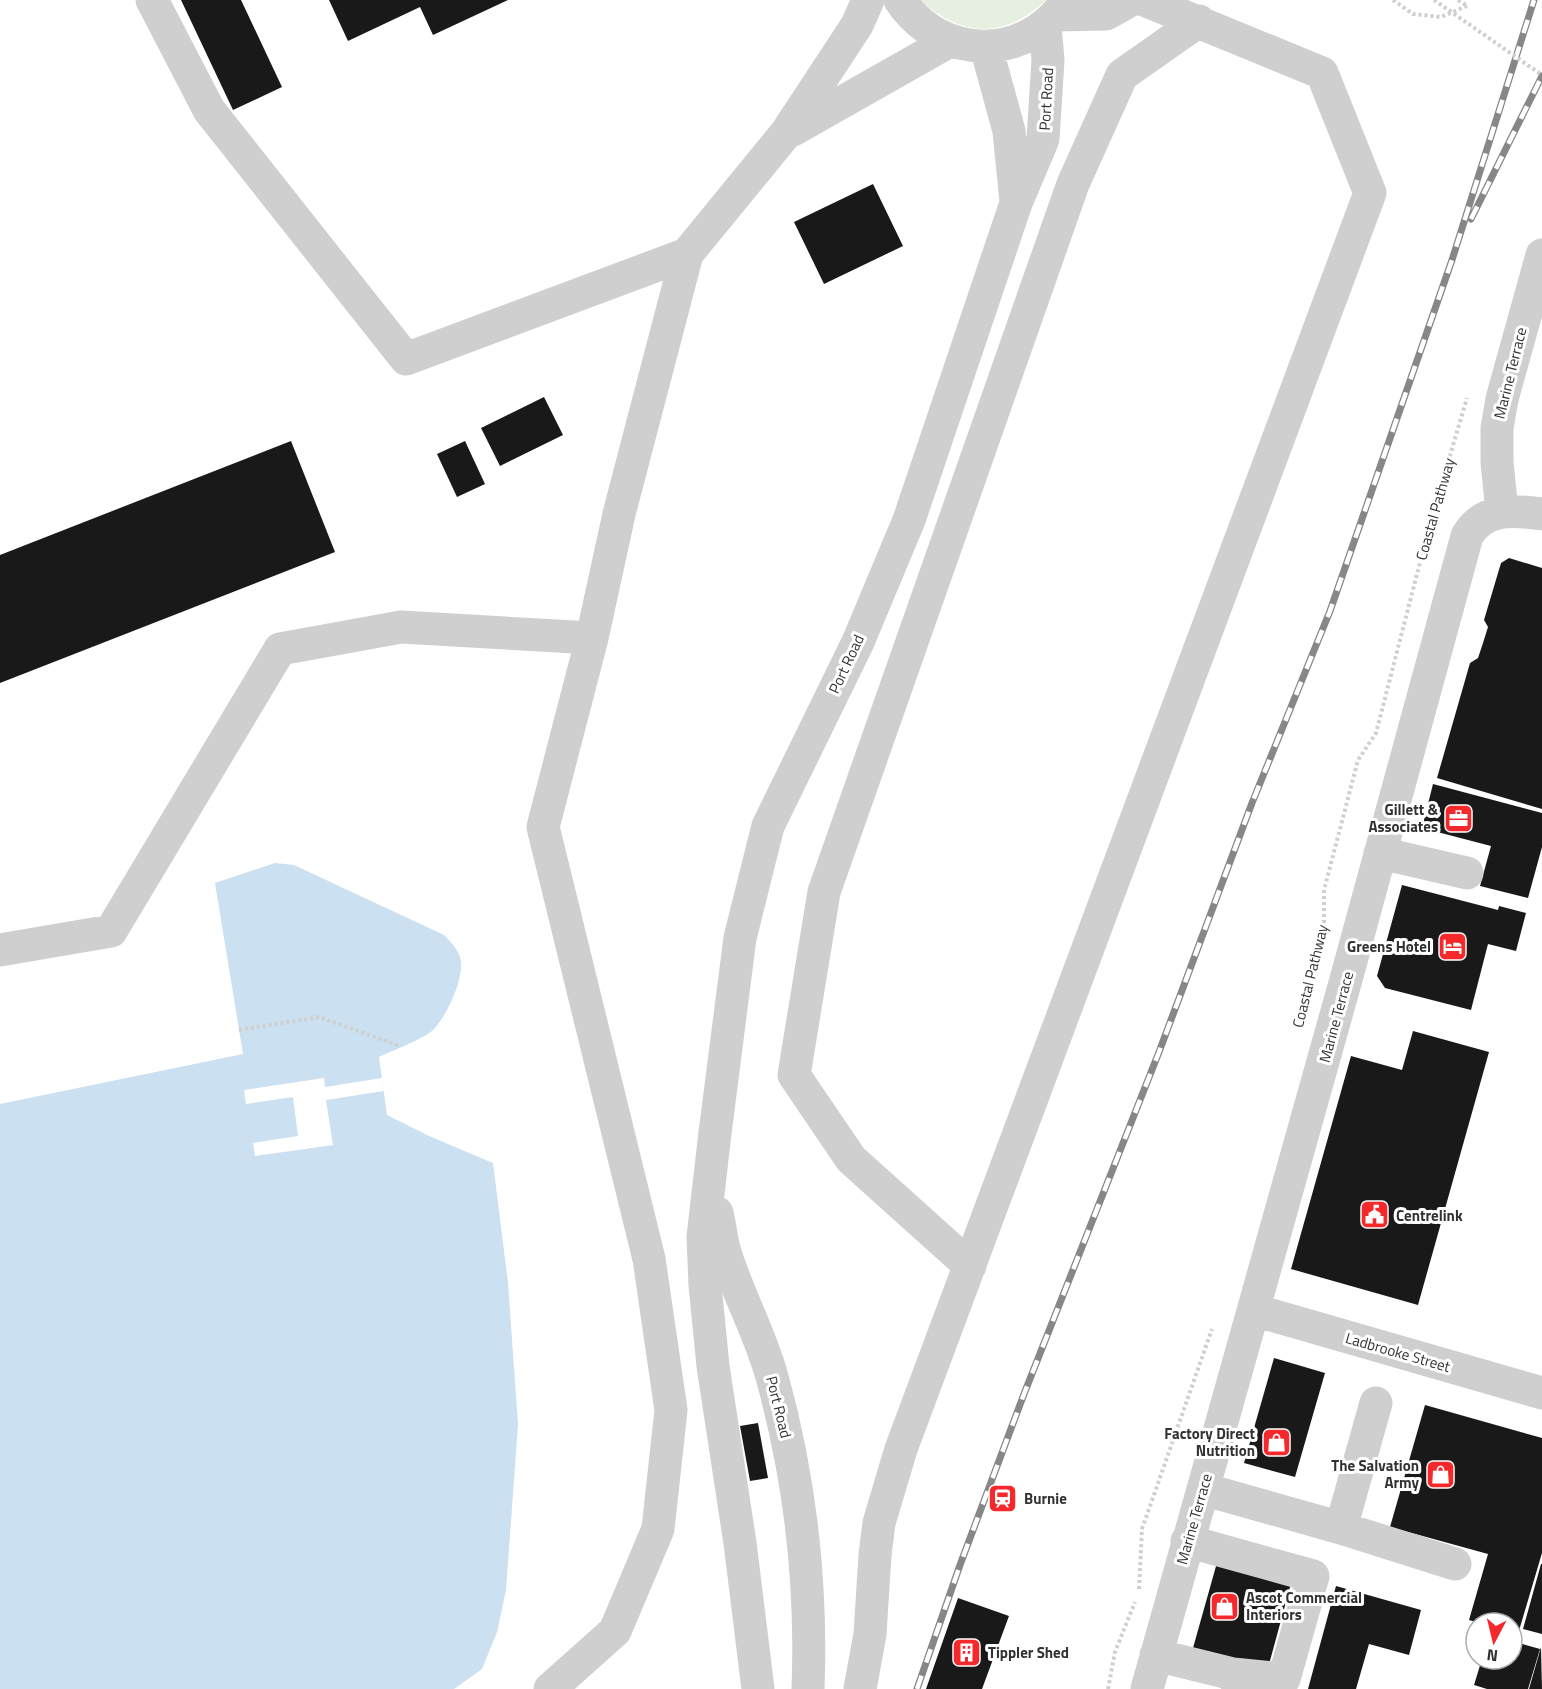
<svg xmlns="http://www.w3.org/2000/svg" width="1542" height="1689" font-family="'Titillium Web',sans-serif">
	<rect width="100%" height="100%" fill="#fff"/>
	<!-- green -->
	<path fill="#e7f0e0" d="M920,0H1046C1005,39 962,38 920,0Z"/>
	<!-- water -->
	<path fill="#cbe0f0" d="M275,863L294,865L444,935C451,942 460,951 461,962C463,981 446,1017 433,1030C424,1039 391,1051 379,1057L387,1115L429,1136L493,1163L508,1283L518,1424L506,1590L497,1632L482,1669L454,1689H0V1104L243,1054L215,883Z"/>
	<!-- pier -->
	<path fill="#fff" d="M324,1078L325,1087L382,1078L384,1091L326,1100L333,1145L255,1156L253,1143L298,1136L293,1097L246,1104L244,1090Z"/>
	<!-- building -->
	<path fill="#191919" d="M181,0H241L282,87L233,110Z
		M329,0H508L433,35L420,7L348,41Z
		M873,184L903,246L824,284L794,222Z
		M544,397L563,435L500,466L481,428Z
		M291,441L335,552L0,683V555Z
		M465,441L485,484L457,497L437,454Z
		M1509,558L1542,568V809L1437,778L1470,663L1478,658L1483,643L1488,627L1484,620L1501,563Z
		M1433,784L1542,813V847L1528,898L1480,886L1491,846L1422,828Z
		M1402,885L1498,910L1499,906L1526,913L1516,951L1488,944L1471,1010L1385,988L1377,976Z
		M1413,1031L1489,1052L1418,1305L1291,1269L1351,1056L1402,1070Z
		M1274,1358L1325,1373L1295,1477L1244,1463Z
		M1425,1405L1542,1438V1553L1518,1634L1512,1632V1623H1479L1469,1620L1488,1554L1390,1527Z
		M758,1423L768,1478L750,1481L740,1426Z
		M1218,1559L1292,1580L1268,1668L1193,1648Z
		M1541,1564H1542V1634L1523,1629Z
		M1336,1586L1421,1610L1409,1655L1369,1644L1356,1689H1308Z
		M958,1598L1009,1616L982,1689H926Z
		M1512,1641L1540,1649L1528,1689H1487L1474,1685L1482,1659H1512Z
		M1541,1647L1542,1689H1529Z"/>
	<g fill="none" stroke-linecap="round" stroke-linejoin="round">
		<!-- path -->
		<path stroke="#cfcfcf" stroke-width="4" stroke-dasharray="3 3" stroke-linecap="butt" d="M1393,0L1413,14L1441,17L1467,6
			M1458,0L1466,5
			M1324,929V890L1358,760L1376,733L1432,516L1467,398
			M239,1030L319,1017L400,1046
			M1139,1589L1142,1529L1212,1329
			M1108,1689L1115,1652L1135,1602"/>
		<!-- minor -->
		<path stroke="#cfcfcf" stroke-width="33" d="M152,0L209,110L406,359L687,254
			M900,0C941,61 1027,62 1067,0
			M1057,15L1106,14L1131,0
			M986,47L1009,131L1016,201
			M793,130L950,41
			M1502,512L1497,462V428L1502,399L1542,255
			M1380,853L1467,873
			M0,950L111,931L280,649L401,627L592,638
			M717,1213C720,1225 721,1237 724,1249C737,1293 760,1333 772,1377C800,1478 812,1584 808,1689
			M970,1266L851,1159L794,1075L824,892L1073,184L1122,75L1199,21
			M1254,1310L1542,1393
			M1203,1489L1341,1528L1455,1564
			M1341,1528L1376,1403
			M1187,1541L1313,1576L1284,1679L1233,1674
			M1156,1655L1233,1674L1239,1689
			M550,1689L615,1631L658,1529L671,1410L649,1259L543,827L592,638L619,514L687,254L786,133L857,25L868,0
			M758,1689L740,1543L713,1366L705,1285L703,1237L715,1133L740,938L768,826L858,642L909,520L1016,203L1043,139L1048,60L1045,26
			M860,1689L870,1634L875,1555L879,1523L901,1449L1370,193L1322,73L1144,0
			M1147,1689L1345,983L1467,536C1484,507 1513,510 1542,514"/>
		<defs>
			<path id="rail" d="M1471,219L1542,76
				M917,1689L960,1565L1024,1394L1159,1052L1252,803L1330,611L1452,260L1534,0"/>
		</defs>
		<!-- rail casing -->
		<use href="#rail" stroke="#878787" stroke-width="7"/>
		<!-- rail -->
		<use href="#rail" stroke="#fff" stroke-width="4.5" stroke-dasharray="14" stroke-linecap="butt"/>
		<!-- path-bridge -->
		<path stroke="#cfcfcf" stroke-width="4" stroke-dasharray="3 3" stroke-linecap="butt" d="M1434,0L1542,75"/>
	</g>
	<!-- icons -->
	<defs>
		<symbol id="office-square" viewBox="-11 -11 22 22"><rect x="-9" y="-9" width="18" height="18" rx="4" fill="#f5292b" stroke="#fff"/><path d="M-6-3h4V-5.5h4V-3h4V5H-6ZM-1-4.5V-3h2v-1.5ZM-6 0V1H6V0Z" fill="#fff"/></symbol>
		<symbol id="hotel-square" viewBox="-11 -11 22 22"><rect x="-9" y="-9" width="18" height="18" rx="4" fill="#f5292b" stroke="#fff"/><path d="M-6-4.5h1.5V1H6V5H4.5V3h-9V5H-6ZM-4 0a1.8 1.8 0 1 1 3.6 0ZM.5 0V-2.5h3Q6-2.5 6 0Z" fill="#fff"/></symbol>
		<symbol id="civic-square" viewBox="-11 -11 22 22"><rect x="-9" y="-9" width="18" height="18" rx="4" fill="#f5292b" stroke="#fff"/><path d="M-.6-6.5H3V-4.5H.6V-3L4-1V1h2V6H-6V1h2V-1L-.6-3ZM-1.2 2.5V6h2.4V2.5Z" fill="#fff"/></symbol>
		<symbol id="shop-square" viewBox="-11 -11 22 22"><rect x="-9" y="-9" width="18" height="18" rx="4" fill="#f5292b" stroke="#fff"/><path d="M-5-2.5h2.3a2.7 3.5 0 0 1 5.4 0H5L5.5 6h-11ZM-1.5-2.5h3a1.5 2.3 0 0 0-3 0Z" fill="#fff"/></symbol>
		<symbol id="station-square" viewBox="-11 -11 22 22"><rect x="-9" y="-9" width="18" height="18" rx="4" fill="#f5292b" stroke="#fff"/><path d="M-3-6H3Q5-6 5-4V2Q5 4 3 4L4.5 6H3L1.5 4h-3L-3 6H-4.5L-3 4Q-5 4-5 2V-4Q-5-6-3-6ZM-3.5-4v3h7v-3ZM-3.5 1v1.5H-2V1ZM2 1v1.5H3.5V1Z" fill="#fff"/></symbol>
		<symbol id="building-square" viewBox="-11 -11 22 22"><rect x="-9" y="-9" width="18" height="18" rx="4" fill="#f5292b" stroke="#fff"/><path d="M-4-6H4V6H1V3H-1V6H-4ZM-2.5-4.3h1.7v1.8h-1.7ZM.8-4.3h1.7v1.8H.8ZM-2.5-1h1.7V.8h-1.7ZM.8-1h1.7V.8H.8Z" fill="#fff"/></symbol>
	</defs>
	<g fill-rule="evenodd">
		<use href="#office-square" x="1442" y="802" width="33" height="33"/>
		<use href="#hotel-square" x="1436" y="930" width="33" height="33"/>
		<use href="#civic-square" x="1358" y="1198" width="33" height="33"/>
		<use href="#shop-square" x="1260" y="1426" width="33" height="33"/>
		<use href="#shop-square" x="1424" y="1458" width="33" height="33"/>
		<use href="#station-square" x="986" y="1482" width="33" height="33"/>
		<use href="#shop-square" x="1208" y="1590" width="33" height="33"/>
		<use href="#building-square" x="950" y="1636" width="33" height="33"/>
	</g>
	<g text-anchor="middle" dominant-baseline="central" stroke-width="6" stroke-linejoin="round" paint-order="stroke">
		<!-- street labels -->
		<g font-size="15" fill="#323232" stroke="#fff">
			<text transform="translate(1046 99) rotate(-87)">Port Road</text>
			<text transform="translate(1510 373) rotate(-76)">Marine Terrace</text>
			<text transform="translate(1435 509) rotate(-74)">Coastal Pathway</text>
			<text transform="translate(846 664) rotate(-65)">Port Road</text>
			<text transform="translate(1310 976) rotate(-76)">Coastal Pathway</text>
			<text transform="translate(1336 1017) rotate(-75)">Marine Terrace</text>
			<text transform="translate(1398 1352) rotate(16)">Ladbrooke Street</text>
			<text transform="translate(779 1407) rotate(76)">Port Road</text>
			<text transform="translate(1194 1519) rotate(-74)">Marine Terrace</text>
		</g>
		<!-- poi labels -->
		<g font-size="15" font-weight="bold" fill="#323232" stroke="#fff" text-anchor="end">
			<text x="1438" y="809">Gillett &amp;<tspan x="1438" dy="17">Associates</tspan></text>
			<text x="1431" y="946">Greens Hotel</text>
			<text x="1396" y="1215" text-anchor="start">Centrelink</text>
			<text x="1255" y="1433">Factory Direct<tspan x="1255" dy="17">Nutrition</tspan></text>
			<text x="1419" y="1465">The Salvation<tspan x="1419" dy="17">Army</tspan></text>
			<text x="1024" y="1498" text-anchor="start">Burnie</text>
			<text x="1246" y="1597" text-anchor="start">Ascot Commercial<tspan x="1246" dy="17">Interiors</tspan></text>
			<text x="988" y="1652" text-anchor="start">Tippler Shed</text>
		</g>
	</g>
	<!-- north arrow -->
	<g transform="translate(1494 1641) rotate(187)"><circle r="28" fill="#ffffff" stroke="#adadad" stroke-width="1.5"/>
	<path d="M0-4.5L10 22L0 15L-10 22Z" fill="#f5292b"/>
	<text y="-9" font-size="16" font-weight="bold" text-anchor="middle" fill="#323232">N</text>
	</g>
</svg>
